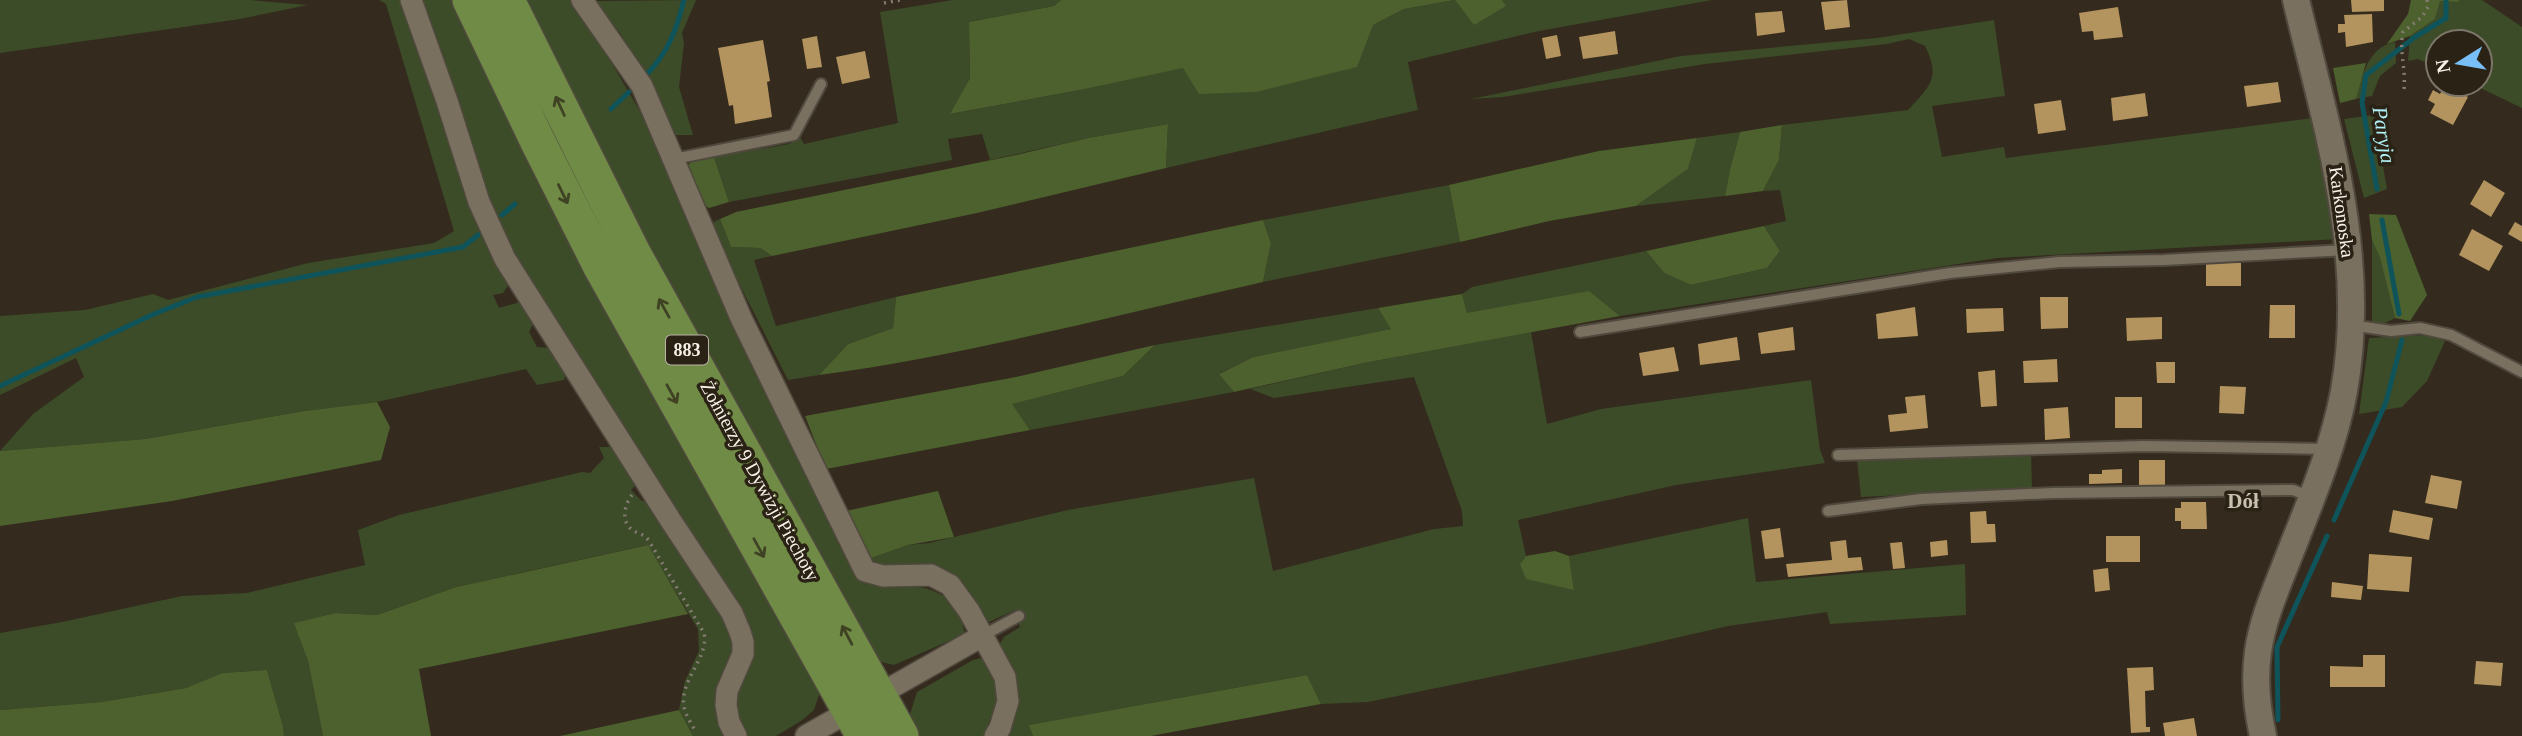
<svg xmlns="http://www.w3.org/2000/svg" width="2522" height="736" font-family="'Times New Roman',serif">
	<rect width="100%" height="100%" fill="#342b1e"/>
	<!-- green -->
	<path fill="#3c4b28" d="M0,0H249L308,5L240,19L0,53Z
		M379,0H400L440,104L439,115L473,213L509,284L503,293L493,295L499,308L520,302L534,322L529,332L537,347L550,348L566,372L564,380L537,385L526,369L377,402L304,411L145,439L0,451L33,414L84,377L76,358L0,395V316L85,310L153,294L168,300L308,263L434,243L454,231L386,4Z
		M417,0H456L819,684V695L814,710L801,721L776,736H744C738,722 734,708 738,693C745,662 768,645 740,615L501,236Z
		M519,0H570L608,57L654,135L875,583C916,587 957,582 965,634L894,665L872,660L669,290Z
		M696,0L682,33L684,43L679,87L693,135H676L621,34L594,1Z
		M953,0H1061L1054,6L969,22L970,78L951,114L1085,89L1373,25L1404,9L1455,0L1474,24L1505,5L1502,0H1712L1539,31L1408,62L1418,110L1166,168L1168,124L1088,138L990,160L982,134L948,139L952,160L729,202L714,157L789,144L800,137L804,144L898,123L880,12Z
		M2440,0L2458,2L2460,0H2482L2522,27V108L2472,84H2480V42H2438V68L2418,59L2408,61L2410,36L2435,19Z
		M1994,20L2005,96L1932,106L1942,157L2004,147L2006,158L2313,118L2339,239L1997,258L1620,316L1589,292L1467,314L1462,294L1472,287L1646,251L1664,273L1691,285L1767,268L1780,251L1764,226L1786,221L1780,190L1763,191L1779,160L1782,125L1908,110C1930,86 1941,78 1925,46L1909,39L1887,44L1705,64L1503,97L1471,99L1681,56L1877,38Z
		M2395,42L2396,63L2380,76L2372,96L2356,99C2362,76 2368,47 2395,42Z
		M2374,115L2387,189L2364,198L2344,119Z
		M1740,132L1730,169L1725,196L1636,206L1688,169L1697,138Z
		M1449,185L1460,242L1263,282L1271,243L1263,220Z
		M720,219L731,247L760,248L772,256L754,260L776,326L896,297L893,328L848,344L819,375L788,380L709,224Z
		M2372,240L2380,258L2395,318L2381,325L2372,322Z
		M1378,308L1392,329L1253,357L1220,373L1234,392L1030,430L1011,404L1123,376L1155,345Z
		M1531,332L1547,424L1601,409L1811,380L1820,450L1825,463L1676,485L1518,520L1526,556L1520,564L1574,590L1569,556L1748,518L1756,582L1965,564L1966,615L1830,624L1827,612L1728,626L1627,649L1368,702L1321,704L1307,675L1030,725L1033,736H1004C1025,697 1013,685 998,647L1004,637L1020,627L1013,611L989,622L975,603L869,559L908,545L929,543L1068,510L1254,478L1273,571L1434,529L1463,526L1462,511L1414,377L1274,398L1250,389L1369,362Z
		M2427,335L2445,341L2427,381L2402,407L2359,414L2369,338Z
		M599,447H611L637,484L631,490L642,501L649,499L732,629L737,642L717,714L727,736H693L679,710L685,681L699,651L698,629L647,545L456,587L377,615L335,613L295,623L308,661L323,736H284L283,726L267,670L222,673L186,688L101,702L0,710V633L62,622L182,596L247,593L365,565L358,530L399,515L582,472L590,473L604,458Z
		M2031,452L2032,489L1861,497L1857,460Z
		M982,658C1003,692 999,701 983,736H914L907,724L917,692L973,660Z"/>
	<!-- forest -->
	<path fill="#4c612d" d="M1061,0H1502L1506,6L1474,25L1455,0L1404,9L1373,25L1357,67L1256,92L1199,94L1183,68L1085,89L950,114L970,78L969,22L1054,6Z
		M2411,0H2460L2458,2L2440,1L2435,19L2410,36L2387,44L2408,14Z
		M2366,63L2356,99L2340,103L2333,68Z
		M1168,124L1166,168L977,213L772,256L760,248L731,247L720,219L736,212L1016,155L1088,138Z
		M1782,125L1779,160L1763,191L1725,196L1730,169L1740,132Z
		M1697,138L1688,169L1636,206L1549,221L1460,242L1449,185L1599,151Z
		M714,157L729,202L709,208L699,202L686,166L696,159Z
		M2369,214L2396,215L2427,295L2410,321L2395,318L2380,258L2372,240Z
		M1263,220L1271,243L1263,282C1115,315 969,355 819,375L848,344L893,328L896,297Z
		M1764,226L1780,251L1767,268L1691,285L1664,273L1646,251Z
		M1589,291L1620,316L1369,362L1234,392L1219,374L1253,357L1391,329L1378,308L1462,294L1467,313Z
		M1155,345L1123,376L1012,404L1030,430L826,469L805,416L1016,377Z
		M377,402L390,427L381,460L172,501L0,526V451L145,439L304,411Z
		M938,491L954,537L908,545L869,559L846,511Z
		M648,545L688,614L419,669L431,736H323L308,661L294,623L335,613L377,615L456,587Z
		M1555,551L1569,556L1574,590L1526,579L1520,564L1526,556Z
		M267,670L283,726L284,736H0V710L101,702L186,688L222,673Z
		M1307,675L1321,704L1151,736H1033L1029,725Z
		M679,710L693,736H560Z"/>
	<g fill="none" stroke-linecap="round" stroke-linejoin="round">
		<!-- stream -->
		<path stroke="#0e545a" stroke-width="5" d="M647,74C669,51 676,31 684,0
			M611,109L629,92
			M2377,189L2362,103L2366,75L2415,37L2446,18V0
			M502,215L515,204
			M2382,220L2399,314
			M0,386L154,314L197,297L463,247L478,235
			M2334,520L2386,402L2402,340
			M2278,720L2277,647L2327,536"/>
	</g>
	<!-- building -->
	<path fill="#b3935e" d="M1847,0L1850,27L1825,30L1821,2Z
		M2351,0H2384V11L2352,12Z
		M2118,7L2123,37L2094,40L2093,31L2082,32L2079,13Z
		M1782,11L1785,32L1757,36L1755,13Z
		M2372,14L2373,42L2346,47L2345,32L2338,33V24H2345L2344,15Z
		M1615,31L1618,54L1583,59L1579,37Z
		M1557,35L1561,56L1546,59L1542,38Z
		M817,36L822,67L807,69L802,39Z
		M763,40L770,81L767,82L772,117L735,124L733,105L729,106L718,48Z
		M865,51L870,78L842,84L836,57Z
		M2278,82L2281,102L2247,107L2244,86Z
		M2445,85L2468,97L2453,125L2430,113L2435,104L2428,100L2433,90L2440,94Z
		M2145,93L2148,116L2113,121L2111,98Z
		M2061,100L2066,130L2038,134L2034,104Z
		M2484,180L2505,193L2491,217L2470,204Z
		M2515,222L2522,226V242L2508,234Z
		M2472,229L2503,246L2489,271L2459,255Z
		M2206,263H2241V286H2206Z
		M2040,297H2068V328L2041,329Z
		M2270,305H2295V338H2269Z
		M1915,307L1918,336L1878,339L1876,314Z
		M2003,308L2004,331L1967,333L1966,309Z
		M2162,317V339L2127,341L2126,318Z
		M1793,327L1795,350L1761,354L1758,333Z
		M1737,337L1740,360L1700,365L1698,344Z
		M1674,347L1679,371L1643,376L1639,353Z
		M2057,359L2058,382L2024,383L2023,361Z
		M2156,362H2175V383H2157Z
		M1995,370L1997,406L1981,407L1978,372Z
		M2220,386L2246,387L2244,414L2219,413Z
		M1925,395L1928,428L1890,432L1888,415L1907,413L1905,397Z
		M2115,397H2142V428H2115Z
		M2068,407L2070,438L2045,440L2044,409Z
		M2139,460H2165V485H2139Z
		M2122,469V483L2089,484V474H2102V470Z
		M2431,475L2462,481L2457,509L2425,503Z
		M2181,502H2206L2207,529H2181V521H2175V508H2181Z
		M2393,510L2433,518L2429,540L2389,532Z
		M1986,511L1987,524H1995L1996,542L1971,543L1970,512Z
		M1780,528L1784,557L1765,559L1761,531Z
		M2106,536H2140V562H2106Z
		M1846,540L1848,558L1861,557L1863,570L1788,577L1786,564L1832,560L1830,542Z
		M1947,540L1948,555L1931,557L1930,542Z
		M1902,542L1905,568L1893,569L1890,543Z
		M2369,554L2412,557L2409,592L2367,589Z
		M2108,568L2110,590L2095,592L2093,570Z
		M2332,582L2363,586L2361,600L2331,597Z
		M2363,655H2385V687H2330V666L2363,667Z
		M2476,661L2503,663L2501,686L2474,684Z
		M2153,667L2154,690L2145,691L2146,727H2150V732L2131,733L2127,668Z
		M2194,718L2197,736H2165L2163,723Z"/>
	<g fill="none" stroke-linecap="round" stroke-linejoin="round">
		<defs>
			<path id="service" d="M674,159L794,135L821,84
				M2351,325L2391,331L2420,328L2451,335L2522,372
				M1580,332L1950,273L2059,262L2164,260L2347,250
				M1838,455L2144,446L2328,449
				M1828,511L1921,499L2053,493L2293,490L2311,497
				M982,636L1019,616"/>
			<path id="minor" d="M411,0L447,101L479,202L505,259L671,521L732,613L740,632L743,642V654L727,691L726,705L729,722L736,736
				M582,0L642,86L741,318L865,571L883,576L931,575L950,585L969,611L1005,677L1008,701L1000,728L995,736
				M806,736L982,636"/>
			<path id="tertiary" d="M2263,736C2257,709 2254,680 2258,652C2262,622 2274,594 2285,566C2307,509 2333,451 2344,391C2368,257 2327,129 2296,0"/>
			<path id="trunk" d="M470,0L538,142L601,267L864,736
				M507,0L633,253L901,736"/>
		</defs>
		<!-- service casing -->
		<use href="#service" stroke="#50493d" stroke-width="14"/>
		<!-- minor casing -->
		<use href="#minor" stroke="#50493d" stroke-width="24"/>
		<!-- tertiary casing -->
		<use href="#tertiary" stroke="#50493d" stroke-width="30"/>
		<!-- trunk casing -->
		<use href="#trunk" stroke="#50493d" stroke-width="38"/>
		<!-- path -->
		<path stroke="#837c70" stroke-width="3.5" stroke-dasharray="2 5" stroke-linecap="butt" d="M884,3L900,0
			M2404,89C2406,69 2399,51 2403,32L2422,17L2428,7L2427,0
			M632,495C625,504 621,519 630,528C636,534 644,533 649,541L704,633C709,659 679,680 684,707C686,716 692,725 696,732"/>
		<!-- service -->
		<use href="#service" stroke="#797060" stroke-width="10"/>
		<!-- minor -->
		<use href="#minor" stroke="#797060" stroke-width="21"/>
		<!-- tertiary -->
		<use href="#tertiary" stroke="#797060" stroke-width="26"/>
		<!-- trunk -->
		<use href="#trunk" stroke="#708b46" stroke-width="35"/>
	</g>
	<!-- one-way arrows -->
	<defs><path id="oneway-shaft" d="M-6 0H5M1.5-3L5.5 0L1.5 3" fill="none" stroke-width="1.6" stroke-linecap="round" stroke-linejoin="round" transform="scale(1.75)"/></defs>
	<g stroke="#3f4223">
		<use href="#oneway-shaft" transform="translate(560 106) rotate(-115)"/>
		<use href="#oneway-shaft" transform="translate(563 194) rotate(64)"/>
		<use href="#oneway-shaft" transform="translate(664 308) rotate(-119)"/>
		<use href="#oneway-shaft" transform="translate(672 394) rotate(61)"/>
		<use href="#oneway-shaft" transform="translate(759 548) rotate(61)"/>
		<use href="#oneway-shaft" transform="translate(847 635) rotate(-118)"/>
	</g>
	<g text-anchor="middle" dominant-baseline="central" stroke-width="7" stroke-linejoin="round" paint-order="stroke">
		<!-- shield labels -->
		<rect fill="#2a2214" stroke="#bab3a8" stroke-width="2" x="666" y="335.5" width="42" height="29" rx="5"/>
		<g font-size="18" font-weight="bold" fill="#f7f1e8">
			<text x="687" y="350">883</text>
		</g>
		<!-- street labels -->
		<g font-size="19" fill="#f7f1e8" stroke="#2a2214">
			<text transform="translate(2342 212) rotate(82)">Karkonoska</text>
			<text transform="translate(760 481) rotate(61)">Żołnierzy 9 Dywizji Piechoty</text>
		</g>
		<!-- water labels -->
		<g font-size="21" font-style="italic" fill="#b0f2f8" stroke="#2a2214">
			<text transform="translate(2384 135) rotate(81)">Paryja</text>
		</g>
		<!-- neighbourhood labels -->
		<g font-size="21" font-weight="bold" fill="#cac0af" stroke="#2a2214">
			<text x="2243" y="501">Dół</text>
		</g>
	</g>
	<!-- north arrow -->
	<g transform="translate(2459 63) rotate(259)"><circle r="33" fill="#2a2214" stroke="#7c7569" stroke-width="2"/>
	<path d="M0-5L12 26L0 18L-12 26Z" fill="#78bff7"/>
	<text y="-10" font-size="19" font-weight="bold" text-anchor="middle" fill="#f7f1e8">N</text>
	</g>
</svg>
